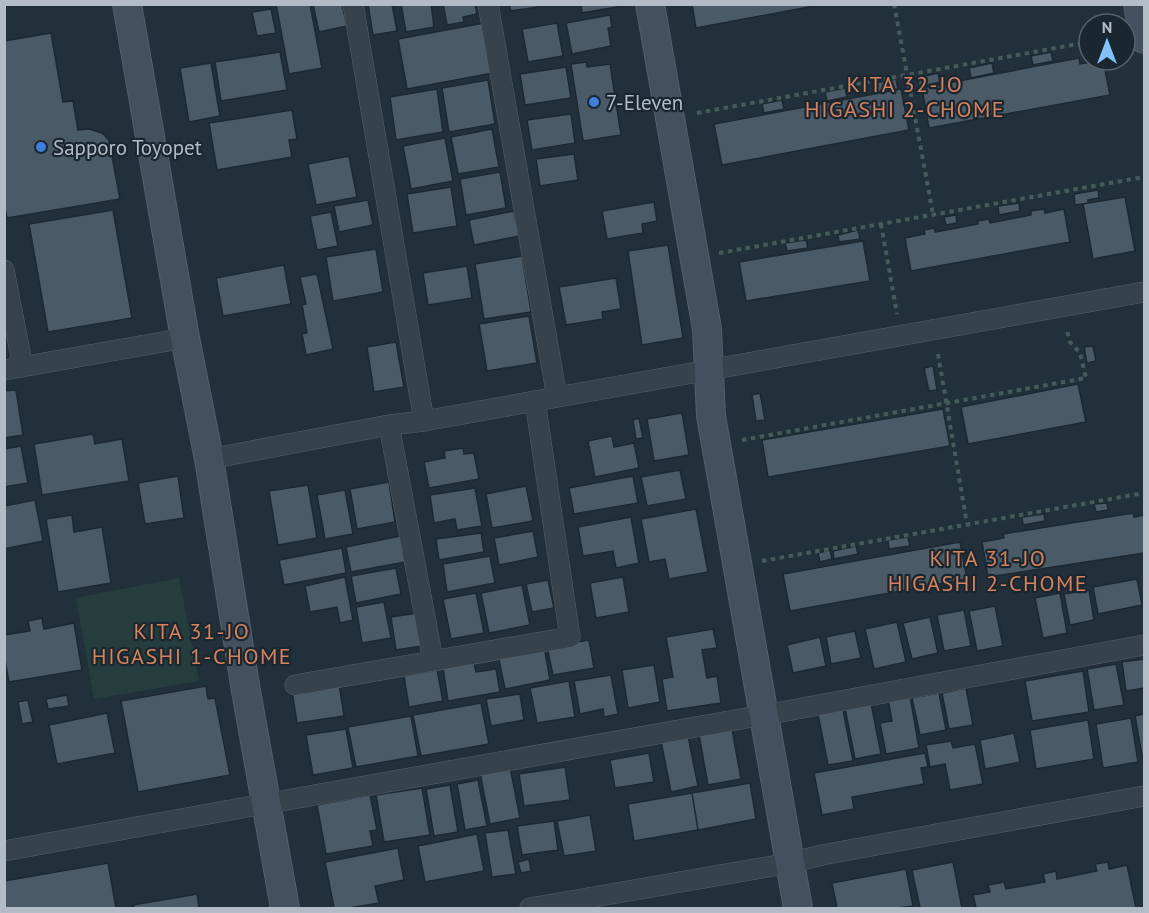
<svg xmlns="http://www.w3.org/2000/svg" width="1149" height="913" font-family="'PT Sans',sans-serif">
	<rect width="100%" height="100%" fill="#22303b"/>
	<!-- green -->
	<path fill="#253e3d" d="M179,578L199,681L94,699L76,598Z"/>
	<!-- building -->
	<path fill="#4a5a67" stroke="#1d2932" stroke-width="1.5" d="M276,4H310L322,68L289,74Z
		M313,4H342L347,26L319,32Z
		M368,4H392L397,31L373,35Z
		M401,4H431L434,27L406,32Z
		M443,4H475L477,14L463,17L464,22L447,25Z
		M509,4H538V7L511,11Z
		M581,4H622V6L582,13Z
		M692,4H825L696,28Z
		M271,9L276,33L257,36L252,12Z
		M610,15L612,27L608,28L611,46L572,54L566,23Z
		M484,23L493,73L407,89L398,39Z
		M557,23L563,56L528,62L522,29Z
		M51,33L63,102L73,101L78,130L89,129L102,133L109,140L120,199L7,218L4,203V41Z
		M280,52L287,90L221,101L215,62Z
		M1051,52L1053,61L1033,65L1031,56Z
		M1079,58L1080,64L1103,60L1110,95L929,128L922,88Z
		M586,62L587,67L610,64L621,135L583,141L571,64Z
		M211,63L220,116L189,122L180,68Z
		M992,63L994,73L971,78L969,68Z
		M566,67L571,98L525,105L520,74Z
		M938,73L940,82L919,87L918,78Z
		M896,79L898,89L877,92L875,83Z
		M488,80L495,124L449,132L442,88Z
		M845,88L847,97L827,101L825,92Z
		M437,89L443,132L396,140L390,97Z
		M901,89L909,130L722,165L714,124Z
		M782,100L784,109L764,113L762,104Z
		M292,110L297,139L289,140L292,157L217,170L209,123Z
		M571,114L575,143L532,150L527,120Z
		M492,129L499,167L458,174L451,137Z
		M445,138L453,181L411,189L403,146Z
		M574,154L578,180L540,186L536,159Z
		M349,156L357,197L316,205L308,164Z
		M500,172L506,208L466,215L460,179Z
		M451,187L457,226L413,233L407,194Z
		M1098,190L1099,198L1088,200V203L1075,205L1074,194Z
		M1125,197L1135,251L1093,259L1083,204Z
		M368,200L373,225L339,232L334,206Z
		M654,202L657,221L642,224L643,233L607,239L602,211Z
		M1019,203L1020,211L999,215L998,206Z
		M1044,209L1045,213L1064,209L1070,242L911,271L905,238L925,234L924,230L935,228V232L978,224L977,221L989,219L990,223L1031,215V211Z
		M113,210L132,318L48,332L29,224Z
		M514,211L519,236L474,245L469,220Z
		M331,212L338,246L317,250L310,216Z
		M956,215L957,223L946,225L944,217Z
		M858,230L860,239L839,242L838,235Z
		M806,240L808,248L787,251L785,243Z
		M863,241L870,281L746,301L739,262Z
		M668,245L683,338L642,345L628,251Z
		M376,249L383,292L333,301L326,257Z
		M522,256L531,312L484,319L475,264Z
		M284,265L291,304L223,316L216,278Z
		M467,266L472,298L428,305L423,273Z
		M317,274L333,349L306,355L302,334L307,333L302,305L306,304L300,277Z
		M616,278L621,309L602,312L603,319L566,325L559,287Z
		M529,316L537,363L487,371L479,324Z
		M396,342L404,387L374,392L367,347Z
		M1093,346L1096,361L1087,363L1084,347Z
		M933,366L937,390L929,391L924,368Z
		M1078,384L1086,422L968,444L961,407Z
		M16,390L23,435L4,438V391Z
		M760,393L765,420L756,421L752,395Z
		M943,409L950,446L768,477L762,440Z
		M682,413L689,455L654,461L647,419Z
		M639,418L643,438L636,439L633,420Z
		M93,434L95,444L122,439L129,481L42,495L34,444Z
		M612,436L614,447L634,443L639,468L595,477L588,441Z
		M21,446L28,483L4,487V449Z
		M463,448L464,454L474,453L479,479L429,488L424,462L445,458L444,451Z
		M680,470L686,499L647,506L641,477Z
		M178,476L184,518L145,524L138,483Z
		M633,476L638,503L574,514L569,488Z
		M389,482L395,522L357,529L350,489Z
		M308,485L317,538L278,545L269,491Z
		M526,486L533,521L492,528L486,494Z
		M475,488L482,526L457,530L455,519L434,523L430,495Z
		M345,490L353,534L325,539L317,495Z
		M35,500L43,541L4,549V506Z
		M1107,503L1108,510L1096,512L1094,504Z
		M696,509L708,572L669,579L665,559L649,562L641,519Z
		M1133,513L1134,517L1144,515V553L988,577L982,542L1004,538L1003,534Z
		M1044,514L1045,521L1023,525L1022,517Z
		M72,515L74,532L102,527L111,583L58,592L46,519Z
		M631,517L639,563L616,568L613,551L583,556L578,527Z
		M533,531L538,557L499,565L494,538Z
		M481,533L484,552L439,560L436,539Z
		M400,536L405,562L351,572L346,547Z
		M908,537L910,546L889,549L888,540Z
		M960,542L967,579L790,611L783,574Z
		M856,546L858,554L834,559L833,551Z
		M342,548L346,573L284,585L279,560Z
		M830,550L832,559L820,562L818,553Z
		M490,556L495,583L447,592L443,564Z
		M396,568L401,594L356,603L351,576Z
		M345,577L353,620L340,623L337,607L310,612L305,586Z
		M623,577L629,612L596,618L590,583Z
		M1137,579L1142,605L1098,614L1093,587Z
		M548,580L554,608L532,612L526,584Z
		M522,585L530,625L489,633L481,593Z
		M1089,590L1094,620L1070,625L1064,594Z
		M476,593L484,633L451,639L443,599Z
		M1060,593L1067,633L1043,638L1035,598Z
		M384,602L391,638L362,643L356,607Z
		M995,606L1003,646L977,651L969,611Z
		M964,610L971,646L944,651L937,615Z
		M417,613L422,646L396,650L391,617Z
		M930,617L938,653L912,659L903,623Z
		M42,618L44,629L74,623L82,670L9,682L4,655V635L30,631L28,621Z
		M897,622L906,662L874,669L865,629Z
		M713,629L717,648L702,650L707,678L717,676L721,703L667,711L662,679L673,677L666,637Z
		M855,631L861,658L831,664L826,637Z
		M820,637L826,666L793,673L787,645Z
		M589,640L594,668L553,675L547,647Z
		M544,646L550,680L505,689L498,655Z
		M1144,659V688L1126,691L1122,662Z
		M474,663L476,672L496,669L500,692L448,701L443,668Z
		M1116,664L1124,705L1094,710L1087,669Z
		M654,665L660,702L628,708L622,670Z
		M437,670L443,701L409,707L404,676Z
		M1083,671L1089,712L1032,721L1025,681Z
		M611,675L618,714L604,717L603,709L580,714L574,681Z
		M569,681L575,717L537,723L530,688Z
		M339,684L344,716L297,723L292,691Z
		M206,686L208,699L215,698L230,775L138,792L121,701Z
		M966,688L973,725L949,729L942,693Z
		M939,693L946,730L920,735L912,698Z
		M520,694L524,720L491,726L486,699Z
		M67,695L69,706L48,709L46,699Z
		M910,696L919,748L886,754L880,723L892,721L888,700Z
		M28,700L33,722L22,724L18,702Z
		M481,703L489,744L421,756L413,715Z
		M871,703L881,754L855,759L845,708Z
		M843,710L853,761L828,765L818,714Z
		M107,713L115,753L57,764L49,725Z
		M1144,714V766L1135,716Z
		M411,716L418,756L356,767L348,727Z
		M1131,718L1138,762L1103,768L1096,724Z
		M1088,720L1094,759L1036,769L1030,730Z
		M346,729L353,768L313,775L306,735Z
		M732,729L741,779L708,785L699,735Z
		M1014,733L1020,762L985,769L980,740Z
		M688,736L698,786L671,792L661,741Z
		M951,741L953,748L975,744L983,784L950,790L945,764L930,767L926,745Z
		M649,753L654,782L615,788L610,760Z
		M925,753L928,767L921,768L924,784L852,797L854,809L822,815L814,773Z
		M510,767L520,818L490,824L480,773Z
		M565,767L570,800L524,806L519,774Z
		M478,780L487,826L465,830L457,784Z
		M750,783L756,819L698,830L692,793Z
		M450,785L458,832L434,836L426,789Z
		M422,788L430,835L384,842L376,795Z
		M692,793L698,830L634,841L628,804Z
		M370,795L377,830L370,831L373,846L326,854L317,805Z
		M590,815L596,851L564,856L557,821Z
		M554,821L558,850L522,855L517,826Z
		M508,830L516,874L492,877L485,833Z
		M477,834L484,871L425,882L418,846Z
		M398,848L404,880L375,886L379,903L349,908H334L325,862Z
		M529,859L531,871L521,873L518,862Z
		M953,862L962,908H920L912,870Z
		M1108,862L1109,869L1127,865L1136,908H976L973,895L990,892L988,885L1004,882L1006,889L1045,882L1043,874L1056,871L1057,879L1097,871L1095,864Z
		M108,863L116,908H4V881Z
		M906,869L913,906L897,908H837L832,883Z
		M197,894L199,908H134L133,905Z"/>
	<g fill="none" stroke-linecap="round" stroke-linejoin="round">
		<defs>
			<path id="street" d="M353,4L424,421
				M488,4L557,397
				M4,270L23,367
				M4,370L185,338
				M389,425L433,660
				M209,459L389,425L424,421L1144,292
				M295,685L570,637L535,401
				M4,851L236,809L786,711L1144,645
				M530,908L790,863L822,855L1144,796"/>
			<path id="secondary" d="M127,4L185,338L209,459L246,691L285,908
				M650,4L707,329L711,416L798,908
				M1138,4L1144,39"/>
		</defs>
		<!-- street casing -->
		<use href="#street" stroke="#545f69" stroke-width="21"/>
		<!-- secondary casing -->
		<use href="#secondary" stroke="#545f69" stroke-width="30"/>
		<!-- path -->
		<path stroke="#445b5a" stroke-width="4" stroke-dasharray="4.5 4.5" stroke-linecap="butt" d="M894,4L933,214
			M697,113L1089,42
			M881,224L897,314
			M719,253L1144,177
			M938,354L967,524
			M742,440L1086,378L1080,353L1070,342L1067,331
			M762,561L1144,493"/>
		<!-- street -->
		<use href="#street" stroke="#36424c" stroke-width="20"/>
		<!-- secondary -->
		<use href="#secondary" stroke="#43515f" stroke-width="28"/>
	</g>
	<!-- markers -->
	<g fill="#3f7fe0" stroke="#1b2730" stroke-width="2">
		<circle cx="594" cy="102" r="6"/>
		<circle cx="41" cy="147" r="6"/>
	</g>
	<g text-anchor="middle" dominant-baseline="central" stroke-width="4.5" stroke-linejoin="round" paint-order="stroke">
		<!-- poi labels -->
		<g font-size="21" fill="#b1bcc7" stroke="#1b2730" text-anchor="start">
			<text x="606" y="102">7-Eleven</text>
			<text x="53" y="147">Sapporo Toyopet</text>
		</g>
		<!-- neighbourhood labels -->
		<g font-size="22" letter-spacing="1.5" fill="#d6825d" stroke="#1b2730">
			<text x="905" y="84">KITA 32-JO<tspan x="905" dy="25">HIGASHI 2-CHOME</tspan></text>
			<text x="988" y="558">KITA 31-JO<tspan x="988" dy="25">HIGASHI 2-CHOME</tspan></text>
			<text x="192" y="631">KITA 31-JO<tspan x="192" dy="25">HIGASHI 1-CHOME</tspan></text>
		</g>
	</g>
	<!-- border -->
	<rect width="1149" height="913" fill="none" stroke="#b1bcc7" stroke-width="12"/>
	<!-- north arrow -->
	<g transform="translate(1107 42)"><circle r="28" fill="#1b2730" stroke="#57636c" stroke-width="1.5"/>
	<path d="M0-4.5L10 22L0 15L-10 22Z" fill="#83c1fa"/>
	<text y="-9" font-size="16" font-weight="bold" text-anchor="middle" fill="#b1bcc7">N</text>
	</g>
</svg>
